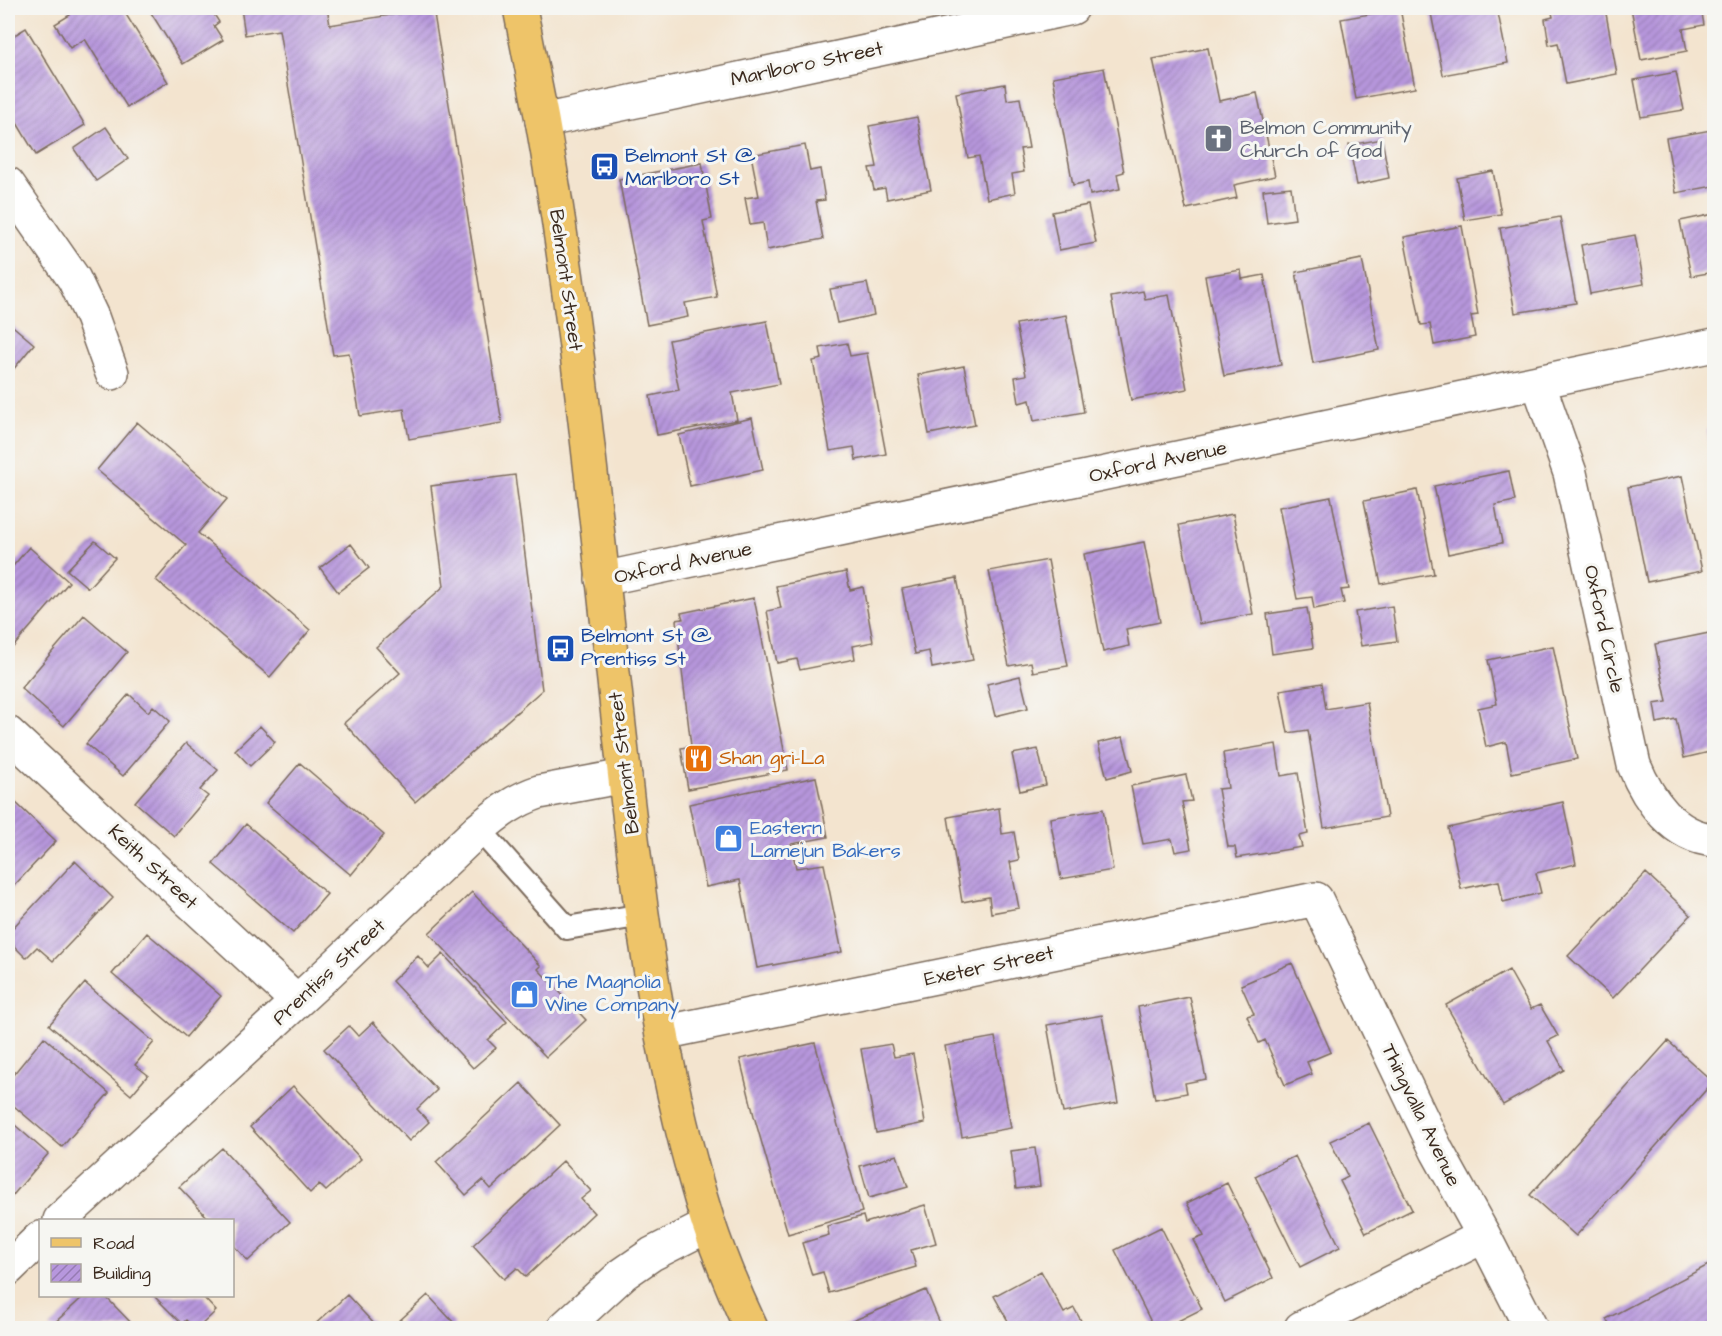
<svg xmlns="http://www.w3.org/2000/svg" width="1722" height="1336" font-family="'Architects Daughter',sans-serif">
	<defs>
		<pattern id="building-hatch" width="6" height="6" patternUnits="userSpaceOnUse" patternTransform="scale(1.5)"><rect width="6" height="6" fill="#b797dd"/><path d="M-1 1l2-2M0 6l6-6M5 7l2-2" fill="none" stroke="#967bb3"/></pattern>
	</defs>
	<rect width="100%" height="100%" fill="#f6f6f2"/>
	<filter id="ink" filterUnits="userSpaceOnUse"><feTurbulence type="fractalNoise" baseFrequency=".0167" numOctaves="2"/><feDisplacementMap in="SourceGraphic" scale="12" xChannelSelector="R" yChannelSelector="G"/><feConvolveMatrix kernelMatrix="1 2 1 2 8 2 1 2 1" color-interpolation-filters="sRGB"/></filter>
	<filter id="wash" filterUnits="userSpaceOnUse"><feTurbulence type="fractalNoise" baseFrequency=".008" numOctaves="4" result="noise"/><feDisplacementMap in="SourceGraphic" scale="24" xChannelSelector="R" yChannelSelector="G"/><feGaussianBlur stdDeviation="1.35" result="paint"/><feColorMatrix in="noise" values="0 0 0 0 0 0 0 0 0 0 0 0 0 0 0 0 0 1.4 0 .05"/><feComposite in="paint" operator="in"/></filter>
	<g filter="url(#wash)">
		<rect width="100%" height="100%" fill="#f3e4cf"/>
		<g id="blocks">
			<!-- building -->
			<path fill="url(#building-hatch)" d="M71,8H122L168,82L127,107L85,39L70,48L55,24L70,15L68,10Z
				M148,8H210L219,22L214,26L223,40L183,64Z
				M241,8H327L330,25L433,8L502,423L409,439L404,409L360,416L349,353L333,355L279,30L245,35Z
				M1375,8H1400L1415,88L1356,99L1341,19L1376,13Z
				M1430,8H1497L1508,63L1443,75Z
				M1551,8H1605L1617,74L1566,84L1558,43L1549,45L1545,19L1553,17Z
				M1631,8H1701L1704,25L1683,29L1687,51L1641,60Z
				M26,28L85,125L36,155L8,108V39Z
				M1208,48L1219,101L1257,93L1275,176L1234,185L1237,198L1186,209L1153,59Z
				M1104,68L1124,172L1117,174L1120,189L1090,195L1088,182L1073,185L1053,77Z
				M1676,72L1684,110L1641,117L1634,80Z
				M1005,84L1007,100L1020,98L1029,148L1020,149L1024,172L1012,174L1015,193L987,199L979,156L968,158L956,93Z
				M917,117L931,190L887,199L885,188L874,190L869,168L877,167L869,126Z
				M106,127L128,159L96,181L74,149Z
				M1711,130L1714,148V186L1676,193L1666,138Z
				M1382,139L1389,178L1357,185L1349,145Z
				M805,145L810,171L820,169L825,200L816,201L823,239L767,250L763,223L750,225L745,198L759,196L751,155Z
				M702,163L712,219L703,221L717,297L685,303L688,317L647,325L619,179Z
				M1493,171L1501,214L1465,220L1457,178Z
				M1291,187L1295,219L1267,223L1263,190Z
				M1088,205L1096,243L1059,250L1052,212Z
				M1714,214V272L1691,276L1680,221Z
				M1560,217L1576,303L1515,313L1500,228Z
				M1462,226L1478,315L1471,316L1475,337L1434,345L1430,324L1421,325L1404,237Z
				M1635,235L1644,284L1590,294L1581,245Z
				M1362,259L1379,350L1313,363L1296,272Z
				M1241,270L1242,279L1264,275L1281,365L1224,376L1205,276Z
				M867,283L874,315L837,323L830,289Z
				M1143,291L1145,299L1169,295L1187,389L1131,400L1111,297Z
				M1066,315L1084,412L1034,421L1030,400L1019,403L1015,377L1026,375L1016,324Z
				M767,321L779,384L732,393L737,420L657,435L650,396L679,390L669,340Z
				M8,322L34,344L8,376Z
				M847,343L850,356L867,353L886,454L856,460L854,447L830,451L813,361L822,359L820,348Z
				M964,366L975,425L929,434L918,375Z
				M752,418L763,470L690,486L679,435Z
				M137,422L227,499L198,533L310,630L270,677L156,580L186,545L97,470Z
				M1714,428V464H1713L1707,430Z
				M1509,471L1515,501L1495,505L1502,543L1448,554L1434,486Z
				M515,475L542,690L415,802L344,723L400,673L376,647L444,586L431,486Z
				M1682,476L1702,571L1647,582L1628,487Z
				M1417,490L1434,574L1381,584L1364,501Z
				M1331,497L1349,589L1341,590L1344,603L1314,609L1312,597L1297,599L1279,507Z
				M1233,514L1253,614L1199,624L1179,525Z
				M95,541L115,558L88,588L67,570Z
				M1144,542L1160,622L1126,629L1129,646L1103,652L1084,554Z
				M351,544L369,568L338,592L320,568Z
				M29,547L69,582L8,653V572Z
				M1048,560L1068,666L1033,672L1031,662L1009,666L989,571Z
				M846,572L850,590L863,587L873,642L853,646L855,659L800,670L797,659L777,663L767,611L781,608L776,586Z
				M957,578L973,660L932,668L929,651L915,654L902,589Z
				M754,598L788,770L688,789L681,748L691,746L676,620L683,619L681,613Z
				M1392,606L1397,641L1361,646L1355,612Z
				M1307,608L1313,648L1272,654L1267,614Z
				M84,615L127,652L64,726L21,688Z
				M1714,632V751L1684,758L1676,719L1657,723L1654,704L1667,702L1655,644Z
				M1553,646L1577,759L1512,773L1506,742L1486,747L1478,708L1497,704L1488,660Z
				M1020,676L1028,708L995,716L987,684Z
				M1322,683L1326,709L1367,702L1387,817L1324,828L1308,730L1288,733L1280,690Z
				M129,694L148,712L153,706L170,721L123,776L86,744Z
				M260,726L275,742L250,766L235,750Z
				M1123,737L1132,771L1107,778L1098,743Z
				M186,743L218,770L200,790L208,796L174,836L135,802Z
				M1276,744L1281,776L1298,773L1308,834L1299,836L1302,847L1237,858L1235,847H1228L1218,789L1228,788L1223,753Z
				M1038,749L1046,785L1020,791L1012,754Z
				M300,763L384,835L351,875L266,803Z
				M1186,775L1192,801L1182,802L1191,849L1175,852L1172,839L1143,844L1131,786Z
				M816,777L828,837L791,844L796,868L824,864L842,952L757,968L740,880L706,887L689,804Z
				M13,800L56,841L8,892V806Z
				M1563,802L1576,864L1536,873L1541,893L1503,902L1499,881L1461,889L1448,828Z
				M999,808L1002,834L1014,832L1019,860L1010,862L1019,908L991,913L989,897L962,902L948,817Z
				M1103,809L1113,870L1061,879L1050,818Z
				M246,824L327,894L293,933L213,864Z
				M75,861L113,898L53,961L37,947L26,958L8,940V933Z
				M1646,873L1691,915L1613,998L1568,956Z
				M472,892L541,966L538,969L586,1020L546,1057L429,933Z
				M147,933L221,996L186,1037L112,974Z
				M443,954L507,1022L488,1040L496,1048L473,1068L392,981L418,956L429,968Z
				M1292,963L1331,1052L1307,1062L1312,1074L1285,1085L1265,1040L1259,1043L1247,1016L1254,1014L1241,985Z
				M1509,970L1531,1009L1540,1005L1558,1036L1548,1041L1564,1070L1503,1105L1446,1005Z
				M85,983L154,1042L135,1065L148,1075L131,1095L49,1025Z
				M1190,997L1206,1079L1185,1083L1187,1093L1155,1099L1138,1007Z
				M1102,1015L1118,1103L1063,1113L1047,1025Z
				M373,1022L437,1090L417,1109L429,1122L409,1141L324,1049L349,1026L358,1036Z
				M44,1037L109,1093L62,1147L8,1101V1081Z
				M995,1037L1011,1128L962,1137L945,1046Z
				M1668,1041L1713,1082L1576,1236L1530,1195Z
				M815,1043L862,1212L788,1234L754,1116L740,1059Z
				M891,1044L894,1057L913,1054L925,1123L876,1133L861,1049Z
				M521,1083L560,1125L491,1189L483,1180L466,1195L436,1162Z
				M293,1086L361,1159L326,1191L319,1184L310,1193L250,1127Z
				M8,1119L48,1154L8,1201Z
				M1369,1123L1412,1210L1366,1233L1340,1181L1348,1177L1330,1141Z
				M222,1148L290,1222L248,1261L232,1244V1220H210L179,1187Z
				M1035,1148L1040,1186L1016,1189L1011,1151Z
				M897,1155L908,1187L869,1198L860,1166Z
				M1295,1156L1340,1247L1300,1267L1255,1176Z
				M563,1161L591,1191L581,1199L594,1213L526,1277L517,1268L504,1279L473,1245Z
				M1227,1183L1273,1278L1225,1302L1194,1240L1204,1236L1187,1203Z
				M925,1205L936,1243L911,1250L916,1267L829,1293L823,1272L812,1275L802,1243L829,1235L827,1226L863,1216L865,1223Z
				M1161,1227L1202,1309L1164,1328H1154L1115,1250Z
				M1714,1262V1324L1706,1328H1611L1606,1319Z
				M1041,1271L1064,1313L1074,1308L1085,1328H1012L994,1296Z
				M926,1290L942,1328H844L843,1325Z
				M347,1295L378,1328H311Z
				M428,1295L455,1324L451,1328H406L399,1321Z
				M84,1296H105L136,1328H52L50,1327Z
				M154,1296H207L204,1298L216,1311L198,1328H194L186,1320L182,1324Z"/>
		</g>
	</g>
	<g filter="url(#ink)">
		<use href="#blocks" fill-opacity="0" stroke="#7b6b5c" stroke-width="1.5"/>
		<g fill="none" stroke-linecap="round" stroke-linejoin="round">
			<defs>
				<path id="lane" d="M479,829L567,928L642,915"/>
				<path id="street" d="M542,121L1072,8
					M8,184L74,279L92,317L112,373
					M1538,382L1570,473L1634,765C1648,800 1674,837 1714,840
					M602,579L1714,345
					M8,733L297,1001
					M662,1033L1316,899L1437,1151L1484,1236L1531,1328
					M60,1220L329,972L479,829C498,813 515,800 539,792L625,776
					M8,1269L40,1238
					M564,1328L623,1274L652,1254L709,1225
					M1301,1328L1484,1236"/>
				<path id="primary" d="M520,8C527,45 535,83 542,120C574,300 592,482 612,663C633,850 651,1041 708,1222C720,1258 735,1294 751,1328"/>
			</defs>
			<!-- lane casing -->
			<use href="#lane" stroke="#7b6b5c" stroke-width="26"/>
			<!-- street casing -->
			<use href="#street" stroke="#7b6b5c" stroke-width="36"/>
			<!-- primary casing -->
			<use href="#primary" stroke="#7b6b5c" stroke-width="36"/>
			<!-- lane -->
			<use href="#lane" stroke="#fff" stroke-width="22"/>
			<!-- street -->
			<use href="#street" stroke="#fff" stroke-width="33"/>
			<!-- primary -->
			<use href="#primary" stroke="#eec469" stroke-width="33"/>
		</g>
	</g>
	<!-- icons -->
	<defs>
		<symbol id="church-square" viewBox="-11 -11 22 22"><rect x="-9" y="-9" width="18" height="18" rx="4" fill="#6b7280" stroke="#f6f6f2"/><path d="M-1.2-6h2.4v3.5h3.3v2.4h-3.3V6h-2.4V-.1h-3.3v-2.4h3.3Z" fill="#fff"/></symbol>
		<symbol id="bus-square" viewBox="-11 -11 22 22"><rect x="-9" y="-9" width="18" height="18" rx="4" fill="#1a4fb4" stroke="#f6f6f2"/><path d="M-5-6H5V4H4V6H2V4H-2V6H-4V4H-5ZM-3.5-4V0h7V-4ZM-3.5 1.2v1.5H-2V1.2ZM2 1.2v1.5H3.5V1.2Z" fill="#fff"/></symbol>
		<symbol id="restaurant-square" viewBox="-11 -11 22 22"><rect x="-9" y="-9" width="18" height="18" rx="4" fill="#e8710a" stroke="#f6f6f2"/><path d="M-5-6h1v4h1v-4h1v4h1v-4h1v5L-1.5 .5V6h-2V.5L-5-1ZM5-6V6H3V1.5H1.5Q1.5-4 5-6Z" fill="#fff"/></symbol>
		<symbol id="shop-square" viewBox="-11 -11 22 22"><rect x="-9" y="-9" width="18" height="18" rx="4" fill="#3f7fe0" stroke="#f6f6f2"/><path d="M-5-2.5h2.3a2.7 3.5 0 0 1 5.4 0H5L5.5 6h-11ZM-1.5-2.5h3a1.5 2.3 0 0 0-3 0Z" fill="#fff"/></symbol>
	</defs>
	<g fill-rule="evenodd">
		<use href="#church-square" x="1202" y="122" width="33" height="33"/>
		<use href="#bus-square" x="588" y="150" width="33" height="33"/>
		<use href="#bus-square" x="544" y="632" width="33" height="33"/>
		<use href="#restaurant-square" x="682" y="742" width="33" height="33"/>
		<use href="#shop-square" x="712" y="822" width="33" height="33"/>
		<use href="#shop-square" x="508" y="978" width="33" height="33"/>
	</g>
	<g text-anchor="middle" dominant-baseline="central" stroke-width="6" stroke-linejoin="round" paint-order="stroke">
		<!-- street labels -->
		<g font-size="20" fill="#3b2a1e" stroke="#f6f6f2">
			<text transform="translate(807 64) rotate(-12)">Marlboro Street</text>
			<text transform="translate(566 280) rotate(82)">Belmont Street</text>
			<text transform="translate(1158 462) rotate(-12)">Oxford Avenue</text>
			<text transform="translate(683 563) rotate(-12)">Oxford Avenue</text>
			<text transform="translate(1604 629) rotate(78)">Oxford Circle</text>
			<text transform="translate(624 763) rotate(-97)">Belmont Street</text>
			<text transform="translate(153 867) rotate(43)">Keith Street</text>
			<text transform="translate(989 966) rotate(-12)">Exeter Street</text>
			<text transform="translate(329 972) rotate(-43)">Prentiss Street</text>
			<text transform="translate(1421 1115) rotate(64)">Thingvalla Avenue</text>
		</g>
		<!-- worship labels -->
		<g font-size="20" fill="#5b616d" stroke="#f6f6f2" text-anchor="start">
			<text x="1240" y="128">Belmon Community<tspan x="1240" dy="23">Church of God</tspan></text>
		</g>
		<!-- transit labels -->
		<g font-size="20" fill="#164399" stroke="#f6f6f2" text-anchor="start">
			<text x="625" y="156">Belmont St @<tspan x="625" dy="23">Marlboro St</tspan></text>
			<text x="581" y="636">Belmont St @<tspan x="581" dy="23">Prentiss St</tspan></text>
		</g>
		<!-- food labels -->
		<g font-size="20" fill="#c56008" stroke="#f6f6f2" text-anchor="start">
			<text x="719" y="758">Shan gri-La</text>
		</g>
		<!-- shop labels -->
		<g font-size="20" fill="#366cbe" stroke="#f6f6f2" text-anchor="start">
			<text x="750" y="828">Eastern<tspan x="750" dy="23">Lamejun Bakers</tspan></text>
			<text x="545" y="982">The Magnolia<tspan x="545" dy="23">Wine Company</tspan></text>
		</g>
	</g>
	<!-- margin -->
	<rect width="1722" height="1336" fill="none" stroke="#f6f6f2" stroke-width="30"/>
	<!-- legend -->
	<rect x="39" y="1219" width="195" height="78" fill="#f6f6f2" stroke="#aba49d" stroke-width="1.5"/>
	<rect x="51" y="1238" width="30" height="9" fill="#eec469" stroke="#aba49d" stroke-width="1.5"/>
	<text x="93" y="1249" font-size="18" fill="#3b2a1e">Road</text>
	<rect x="51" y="1264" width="30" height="18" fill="url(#building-hatch)" stroke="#aba49d" stroke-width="1.5"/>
	<text x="93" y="1279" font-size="18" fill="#3b2a1e">Building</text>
</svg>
